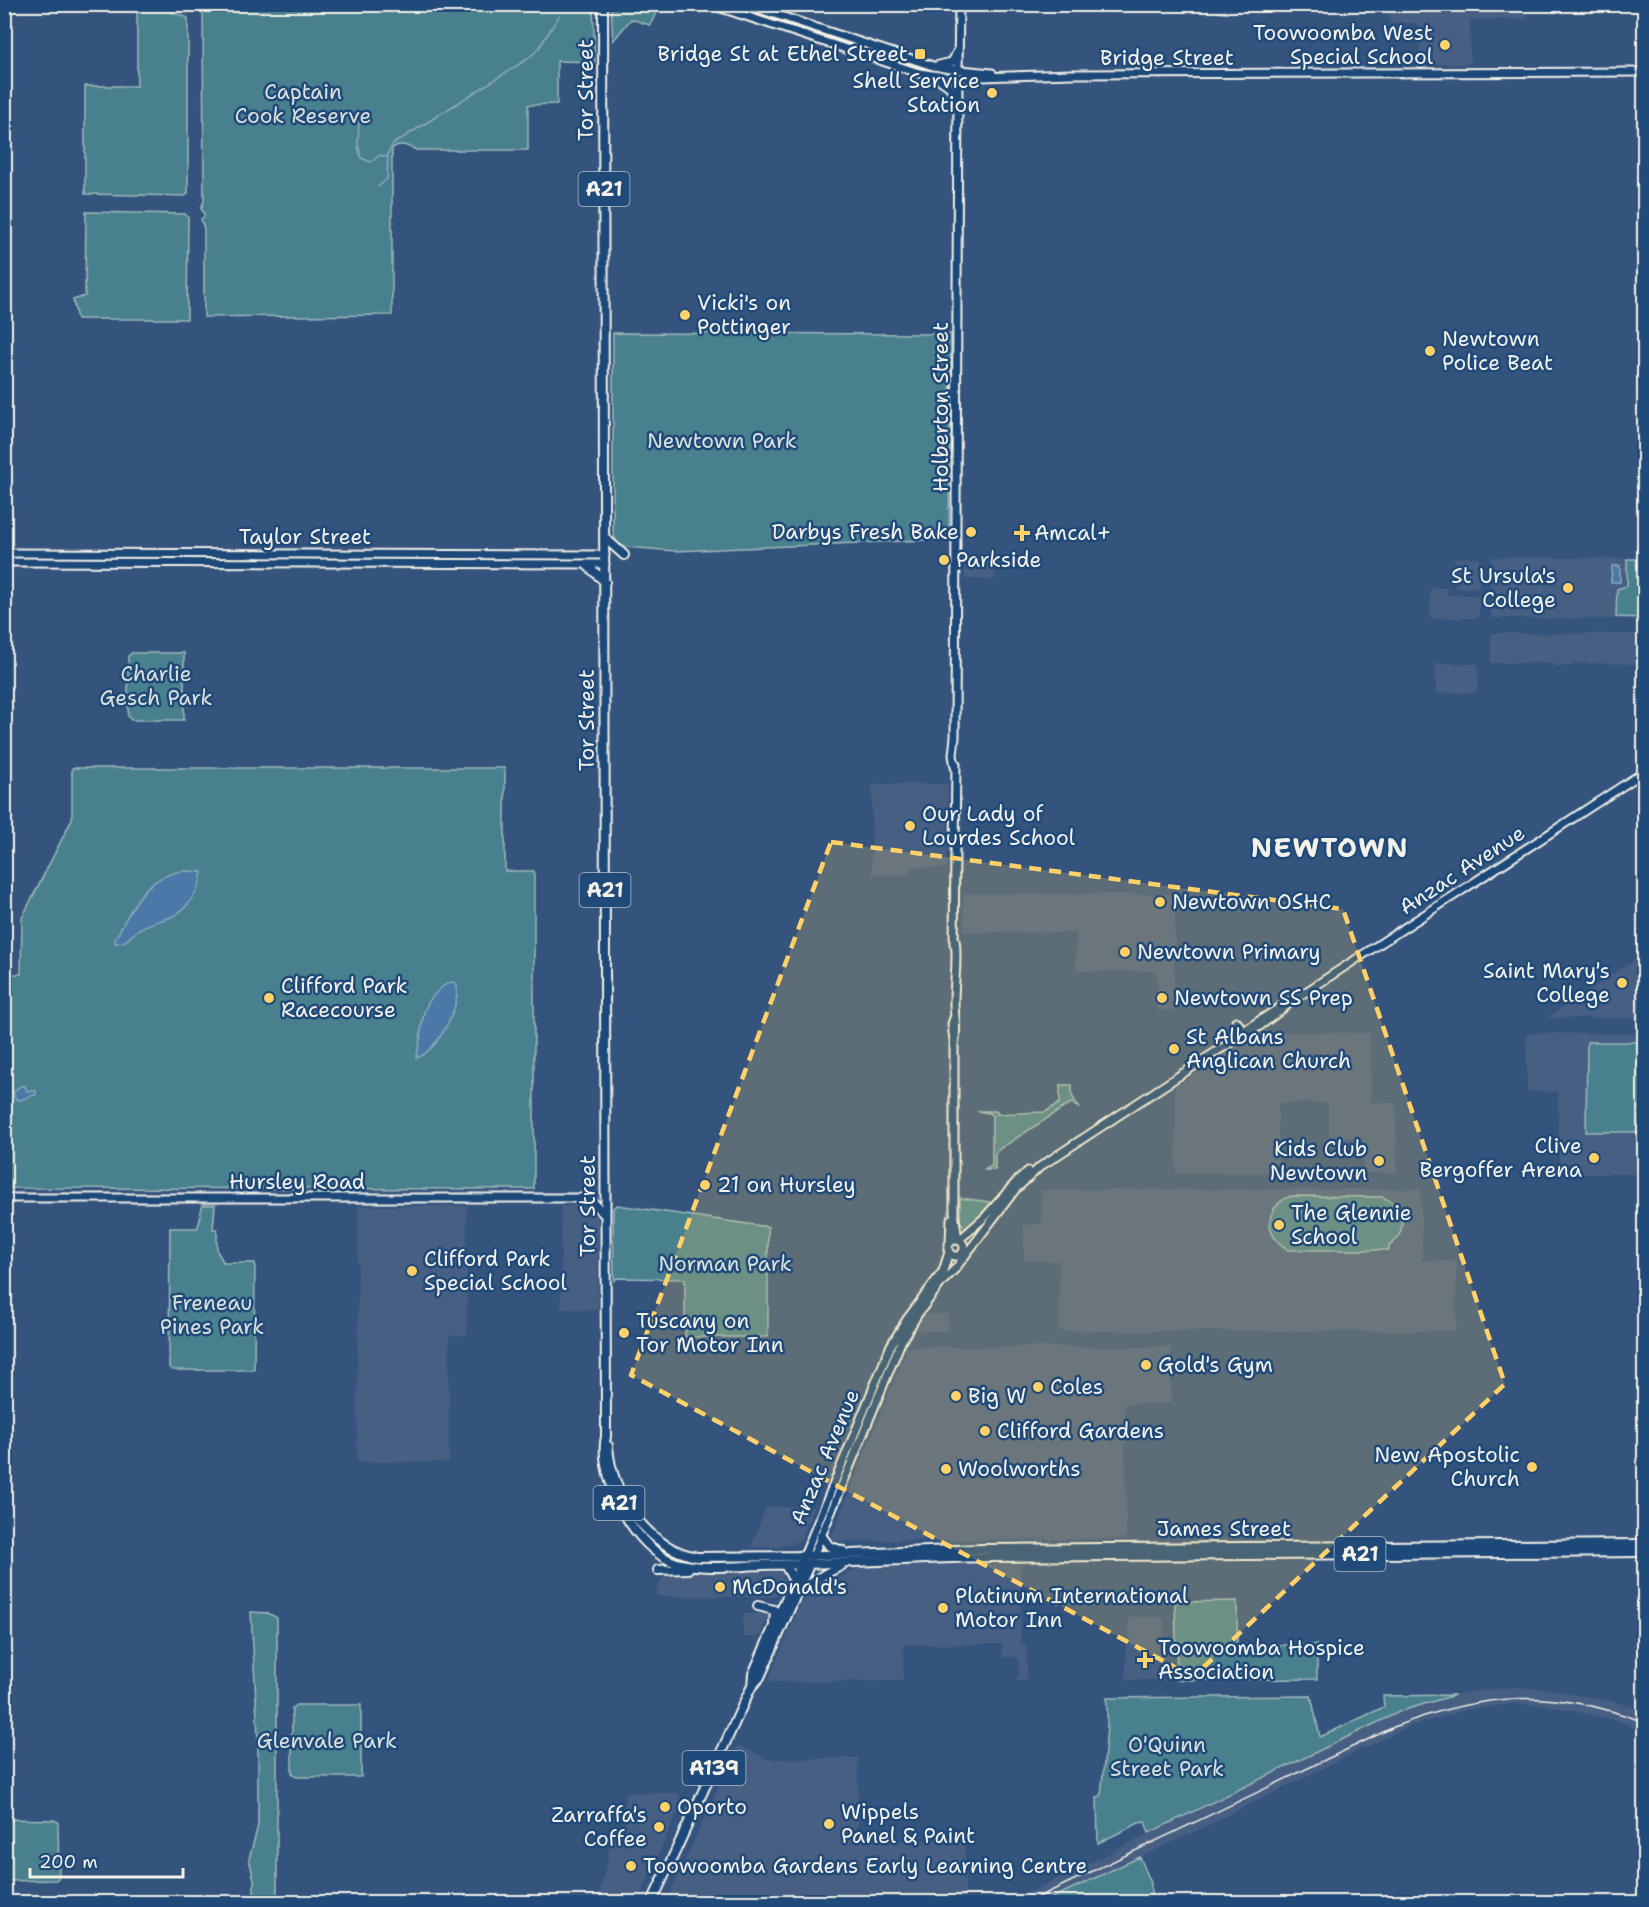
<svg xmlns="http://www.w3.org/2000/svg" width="1649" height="1907" font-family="'Shantell Sans',sans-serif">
	<rect width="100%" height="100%" fill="#34547e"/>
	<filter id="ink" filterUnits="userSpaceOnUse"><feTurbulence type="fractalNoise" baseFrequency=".0167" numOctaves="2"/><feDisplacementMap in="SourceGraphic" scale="12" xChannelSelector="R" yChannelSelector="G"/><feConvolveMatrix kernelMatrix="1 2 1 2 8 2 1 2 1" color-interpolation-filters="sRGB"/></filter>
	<g filter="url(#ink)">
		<!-- built -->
		<path fill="#475e83" d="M154,5H188V18Z
			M1389,5H1527V19L1470,20V64H1419L1420,27L1415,23H1389Z
			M968,555H995V580L965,579V558Z
			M1454,557L1479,558V588H1455Z
			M1491,557L1644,559V619L1491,618Z
			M1430,588H1447V595H1479V618H1430Z
			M1491,633L1644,634V664L1574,663L1573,666H1553L1552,663H1491Z
			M1436,663L1478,664V690L1475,693H1436Z
			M872,784H948L947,868L910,867L909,874L872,875Z
			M963,894H1175L1174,1010H1157V971H1076V933L964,932Z
			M1644,954V1018H1550L1549,1016Z
			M1258,1032L1370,1033L1371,1102L1396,1103L1397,1173H1363V1138H1329L1328,1103H1278V1173H1176L1175,1087Z
			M1530,1033L1644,1034V1174H1559L1558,1092L1527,1091L1526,1037Z
			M1421,1189L1422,1261H1456V1331H1059V1261L1024,1260V1225L1042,1224L1041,1190Z
			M588,1205L593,1209L598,1219V1310L561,1309V1206Z
			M358,1206H467V1335L449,1336V1462H357Z
			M927,1314H948L947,1331H918L916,1327Z
			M911,1347H1171V1403L1125,1404L1126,1536L1122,1539L836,1541L831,1538L906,1350Z
			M766,1507H814L802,1538L795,1543L778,1547H751Z
			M881,1564H1020L1021,1644H1027V1681H1015L1019,1675V1661L1015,1657H1002V1644L904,1645L903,1681L771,1682L769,1679L804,1596L863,1566Z
			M672,1572H779L782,1574L784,1581L780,1592L774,1597L657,1596L656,1593L662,1579L668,1573Z
			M743,1614H768L769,1616L759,1637H743Z
			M1129,1617H1160L1164,1620V1677L1161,1680H1126V1644L1129,1643Z
			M1513,1687L1546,1689L1626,1704L1644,1712V1734L1620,1721L1545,1705L1511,1704L1466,1710L1407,1727L1190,1834L1043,1902H1009L1401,1711L1462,1693Z
			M738,1745L767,1759L858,1758V1840H965V1902H666Z
			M625,1793H678L682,1801L638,1902H598L611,1842L625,1833Z"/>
		<!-- green -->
		<path fill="#4a808d" stroke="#9fb8ba" stroke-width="1.5" d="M137,5H154L188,18V193L185,196L85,194V86H137Z
			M389,5V7L593,5L595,62L557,61V104L528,105V150H417C408,147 400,141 392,149V315L204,317V229L201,219L204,217V213L201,209L204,201L203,5Z
			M611,5V4L660,5L650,25L631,19L613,41Z
			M86,212L185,214L188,217L187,319H77L73,300L85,296Z
			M613,333L951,334L949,539L676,551L625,547L616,542L613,531Z
			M1627,559H1644V618L1616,617L1617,589L1627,586Z
			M132,653H184V720H131L128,716V656Z
			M72,768H505V871H534V1189L5,1188V974H21L22,918L72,819Z
			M1587,1042H1644V1132H1586Z
			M1060,1085H1072V1096L1080,1109L1071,1103L998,1150L995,1154V1170H984L992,1166V1116L989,1113L977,1111H997V1114L1045,1112L1060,1103Z
			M1639,1146H1644V1173H1639Z
			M1291,1196L1382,1197C1405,1205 1409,1233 1389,1246V1250H1288C1284,1246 1278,1243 1275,1238C1263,1221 1274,1202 1291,1196Z
			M960,1198L990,1202L992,1207L967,1229L965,1228L960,1221Z
			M203,1205H215L213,1229H217V1251L224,1263H255L254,1370H172L169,1367L170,1228H197C202,1220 199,1212 203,1205Z
			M617,1205L768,1227V1337H685V1279L617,1278L614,1281L613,1208Z
			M1237,1601V1645H1317V1679L1177,1680L1175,1602Z
			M251,1612L268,1613L277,1618V1902H254V1879L249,1859L258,1826V1735Z
			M1455,1695L1401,1711L1149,1833L1145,1822L1139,1823L1098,1843L1097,1797L1101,1796L1107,1726V1698L1311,1696L1320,1737L1384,1707L1383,1696Z
			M296,1705H361V1777H296L292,1773V1708Z
			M5,1819L54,1820L58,1822L59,1877L56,1880L5,1881Z
			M1140,1857L1151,1883V1902H1043Z"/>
		<!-- water -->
		<path fill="#4b79a7" stroke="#8fa9c1" stroke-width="1.5" d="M1612,566H1620V582H1611Z
			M186,871L202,872C200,890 188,910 171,917C160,921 149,923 139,929C130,936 128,943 115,943V939C133,908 142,875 186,871Z
			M453,982L456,983C463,1003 437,1053 416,1058C424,1036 417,1009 437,992C442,987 446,983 453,982Z
			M20,1086H25L27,1091H36V1095C28,1095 24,1101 18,1100L14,1096V1091Z"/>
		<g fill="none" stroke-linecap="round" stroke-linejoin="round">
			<!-- stream -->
			<path stroke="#8fa9c1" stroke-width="1.5" d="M359,119L358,145L361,158L371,162L380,155L387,157
				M378,187L387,179L388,153L393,144L529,58L539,48L559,16"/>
			<defs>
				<path id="major" d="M709,4L919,73L952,78L1072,74L1644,72
					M744,4L933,66L950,69L992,73
					M939,65L952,62L957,52
					M958,70L959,4
					M936,77L949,86L957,98
					M4,553L605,555
					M4,562L605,564
					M955,767L953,755L955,737L958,78
					M955,940C958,960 954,981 954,1002C954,1017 958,1029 954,1044V1212L958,1240
					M954,944L956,764
					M1236,1021L1240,1026L1239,1034
					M1242,1032L1288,1002
					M954,1041L952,1024L954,1018
					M4,1198H589
					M948 1248a8 8 0 1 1 16 0a8 8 0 1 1-16 0Z
					M959,1240L985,1217L1016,1182L1028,1171
					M950,1242L951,1219
					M943,1281L955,1269L1015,1190L1041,1166L1217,1051L1260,1026L1298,997L1644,772
					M804,1556L891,1345L907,1319L943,1271L949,1252
					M813,1556L901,1342L918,1314L945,1278"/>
				<path id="highway" d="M603,4L606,1436C597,1477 635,1551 677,1563C704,1570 735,1566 763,1565C840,1564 916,1558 992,1557L1644,1552
					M605,538L624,555
					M586,564L605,582
					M589,1198L605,1215
					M608,1446C611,1494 647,1548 697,1557L797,1556L982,1549L1644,1544
					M821,1535L829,1546L843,1551
					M785,1565L794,1581
					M658,1570L688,1569
					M798,1592L825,1574L841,1566
					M758,1606L774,1610L775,1613L774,1622
					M752,1686L753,1674L802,1562
					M652,1902L746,1698L752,1686L760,1677L810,1563"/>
			</defs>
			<!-- major casing -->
			<use href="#major" stroke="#f4f1e8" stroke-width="11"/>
			<!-- highway casing -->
			<use href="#highway" stroke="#f4f1e8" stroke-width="12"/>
			<!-- major -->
			<use href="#major" stroke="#1f4a7a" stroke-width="7"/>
			<!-- highway -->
			<use href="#highway" stroke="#1f4a7a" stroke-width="8"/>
			<!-- rail -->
			<path stroke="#f4f1e8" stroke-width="1.5" d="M1028,1902L1396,1726C1485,1692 1555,1688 1644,1722"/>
		</g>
	</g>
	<!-- marked area -->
	<path fill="#ffd166" fill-opacity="0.2" stroke="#ffd166" stroke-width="4.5" stroke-dasharray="12 8" stroke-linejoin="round" d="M831,842L1343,909L1505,1384L1193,1677L631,1375Z"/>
	<!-- markers -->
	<g fill="#ffd166" stroke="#1f4a7a" stroke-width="2">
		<circle cx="1445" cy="45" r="6"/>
		<rect x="914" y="48" width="12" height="12" rx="3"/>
		<circle cx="992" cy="93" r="6"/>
		<circle cx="685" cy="315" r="6"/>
		<circle cx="1430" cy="351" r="6"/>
		<circle cx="971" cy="532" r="6"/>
		<path d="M1019 524h6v6h6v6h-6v6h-6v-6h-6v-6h6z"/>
		<circle cx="944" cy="560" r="6"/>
		<circle cx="1568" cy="588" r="6"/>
		<circle cx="910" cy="826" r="6"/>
		<circle cx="1160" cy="902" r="6"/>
		<circle cx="1125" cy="952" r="6"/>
		<circle cx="1622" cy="983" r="6"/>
		<circle cx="269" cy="998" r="6"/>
		<circle cx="1162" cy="998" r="6"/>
		<circle cx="1174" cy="1049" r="6"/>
		<circle cx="1594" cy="1158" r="6"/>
		<circle cx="1379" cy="1161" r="6"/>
		<circle cx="705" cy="1185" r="6"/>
		<circle cx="1279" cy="1225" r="6"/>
		<circle cx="412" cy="1271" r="6"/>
		<circle cx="624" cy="1333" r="6"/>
		<circle cx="1146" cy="1365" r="6"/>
		<circle cx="1038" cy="1387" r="6"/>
		<circle cx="956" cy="1396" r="6"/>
		<circle cx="985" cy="1431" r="6"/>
		<circle cx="1532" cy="1467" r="6"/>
		<circle cx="946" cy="1469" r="6"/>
		<circle cx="720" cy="1587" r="6"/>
		<circle cx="943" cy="1608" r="6"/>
		<path d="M1142 1651h6v6h6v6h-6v6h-6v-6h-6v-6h6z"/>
		<circle cx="665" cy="1807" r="6"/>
		<circle cx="829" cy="1824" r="6"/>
		<circle cx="659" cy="1827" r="6"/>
		<circle cx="631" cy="1866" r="6"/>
	</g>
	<g text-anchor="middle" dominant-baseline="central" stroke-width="5" stroke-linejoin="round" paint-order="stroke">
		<!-- shield labels -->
		<g fill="#1f4a7a" stroke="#b4bfc7" stroke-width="1.5">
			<rect x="578.5" y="172" width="51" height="34" rx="4.5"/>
			<rect x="579.5" y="873" width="51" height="34" rx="4.5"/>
			<rect x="593.5" y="1486" width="51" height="34" rx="4.5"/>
			<rect x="1334.5" y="1537" width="51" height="34" rx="4.5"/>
			<rect x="682.5" y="1751" width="63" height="34" rx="4.5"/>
		</g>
		<g font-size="20" font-weight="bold" fill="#f4f1e8">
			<text x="604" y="189">A21</text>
			<text x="605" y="890">A21</text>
			<text x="619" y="1503">A21</text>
			<text x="1360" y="1554">A21</text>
			<text x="714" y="1768">A139</text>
		</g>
		<!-- poi labels -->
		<g font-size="21" fill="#f4f1e8" stroke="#1f4a7a" text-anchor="start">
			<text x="1433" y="33" text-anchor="end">Toowoomba West<tspan x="1433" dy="24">Special School</tspan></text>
			<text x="908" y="54" text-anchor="end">Bridge St at Ethel Street</text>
			<text x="980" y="81" text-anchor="end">Shell Service<tspan x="980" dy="24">Station</tspan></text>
			<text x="697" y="303">Vicki's on<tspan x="697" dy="24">Pottinger</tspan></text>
			<text x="1442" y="339">Newtown<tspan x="1442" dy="24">Police Beat</tspan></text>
			<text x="959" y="532" text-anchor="end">Darbys Fresh Bake</text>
			<text x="1034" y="533">Amcal+</text>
			<text x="956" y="560">Parkside</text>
			<text x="1556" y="576" text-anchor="end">St Ursula's<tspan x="1556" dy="24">College</tspan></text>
			<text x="922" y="814">Our Lady of<tspan x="922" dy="24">Lourdes School</tspan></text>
			<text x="1172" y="902">Newtown OSHC</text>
			<text x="1137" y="952">Newtown Primary</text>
			<text x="1610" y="971" text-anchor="end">Saint Mary's<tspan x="1610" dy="24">College</tspan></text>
			<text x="281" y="986">Clifford Park<tspan x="281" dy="24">Racecourse</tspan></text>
			<text x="1174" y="998">Newtown SS Prep</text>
			<text x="1186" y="1037">St Albans<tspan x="1186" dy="24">Anglican Church</tspan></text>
			<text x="1582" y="1146" text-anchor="end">Clive<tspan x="1582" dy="24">Bergoffer Arena</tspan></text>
			<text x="1367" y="1149" text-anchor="end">Kids Club<tspan x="1367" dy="24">Newtown</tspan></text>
			<text x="717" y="1185">21 on Hursley</text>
			<text x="1291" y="1213">The Glennie<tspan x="1291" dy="24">School</tspan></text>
			<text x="424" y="1259">Clifford Park<tspan x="424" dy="24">Special School</tspan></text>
			<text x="636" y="1321">Tuscany on<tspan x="636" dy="24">Tor Motor Inn</tspan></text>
			<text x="1158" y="1365">Gold's Gym</text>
			<text x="1050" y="1387">Coles</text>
			<text x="968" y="1396">Big W</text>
			<text x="997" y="1431">Clifford Gardens</text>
			<text x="1520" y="1455" text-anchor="end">New Apostolic<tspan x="1520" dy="24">Church</tspan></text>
			<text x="958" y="1469">Woolworths</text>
			<text x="732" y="1587">McDonald's</text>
			<text x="955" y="1596">Platinum International<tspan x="955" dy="24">Motor Inn</tspan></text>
			<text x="1158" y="1648">Toowoomba Hospice<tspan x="1158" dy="24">Association</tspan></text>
			<text x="677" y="1807">Oporto</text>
			<text x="841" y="1812">Wippels<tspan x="841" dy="24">Panel &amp; Paint</tspan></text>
			<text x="647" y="1815" text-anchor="end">Zarraffa's<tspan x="647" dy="24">Coffee</tspan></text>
			<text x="643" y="1866">Toowoomba Gardens Early Learning Centre</text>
		</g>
		<!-- street labels -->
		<g font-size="21" fill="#f4f1e8" stroke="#1f4a7a">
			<text x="1167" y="58">Bridge Street</text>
			<text transform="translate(586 90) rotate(-90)">Tor Street</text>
			<text transform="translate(941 407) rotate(-90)">Holberton Street</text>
			<text x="305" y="537">Taylor Street</text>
			<text transform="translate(587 720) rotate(-90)">Tor Street</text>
			<text transform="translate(1462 870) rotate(-33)">Anzac Avenue</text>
			<text x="297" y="1182">Hursley Road</text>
			<text transform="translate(588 1206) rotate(-90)">Tor Street</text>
			<text transform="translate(825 1457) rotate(-67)">Anzac Avenue</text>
			<text x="1224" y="1529">James Street</text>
		</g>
		<!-- park labels -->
		<g font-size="21" fill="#dae0da" stroke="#1f4a7a">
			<text x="303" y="92">Captain<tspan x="303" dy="24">Cook Reserve</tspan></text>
			<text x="722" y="441">Newtown Park</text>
			<text x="156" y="674">Charlie<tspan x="156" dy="24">Gesch Park</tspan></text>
			<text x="725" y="1264">Norman Park</text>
			<text x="212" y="1303">Freneau<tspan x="212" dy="24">Pines Park</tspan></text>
			<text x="327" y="1741">Glenvale Park</text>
			<text x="1167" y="1745">O'Quinn<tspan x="1167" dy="24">Street Park</tspan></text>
		</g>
		<!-- district labels -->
		<g font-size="27" font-weight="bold" letter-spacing="1.5" fill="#f4f1e8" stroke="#1f4a7a">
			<text x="1330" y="847">NEWTOWN</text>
		</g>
	</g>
	<!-- margin -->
	<rect width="1649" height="1907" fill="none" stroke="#1f4a7a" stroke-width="24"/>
	<rect x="12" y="12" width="1625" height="1883" fill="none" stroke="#f4f1e8" stroke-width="2" filter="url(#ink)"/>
	<!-- scale -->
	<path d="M30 1868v9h153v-9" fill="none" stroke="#f4f1e8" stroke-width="3"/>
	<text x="39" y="1868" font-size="18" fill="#f4f1e8" stroke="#1f4a7a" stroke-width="4.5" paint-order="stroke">200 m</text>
</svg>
